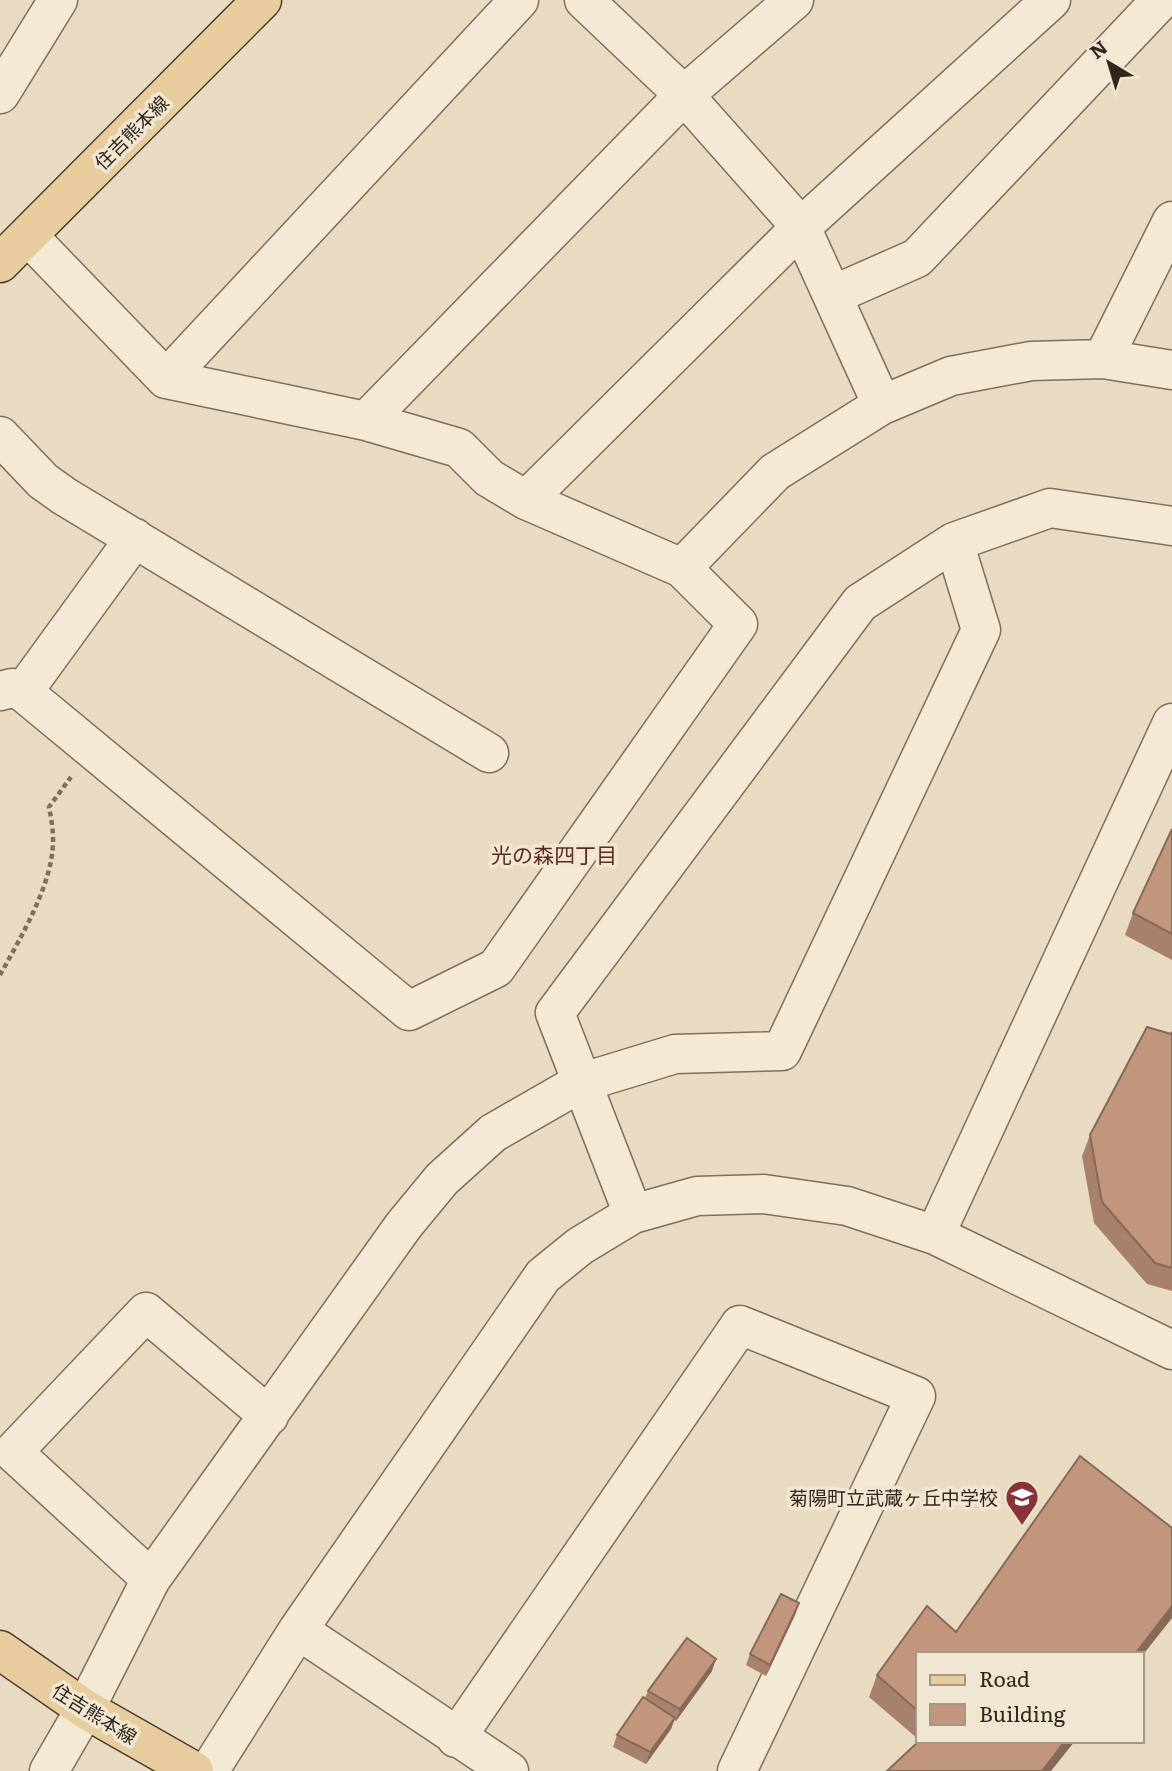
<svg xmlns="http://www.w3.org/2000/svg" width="1172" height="1771" font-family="Literata,'Noto Sans JP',serif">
	<rect width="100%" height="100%" fill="#e8dbc2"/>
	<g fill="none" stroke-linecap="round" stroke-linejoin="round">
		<defs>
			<path id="minor" d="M584,0L684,95L801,227L882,405
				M0,94L58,0
				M833,295L917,258L1161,0
				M1103,359L1172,221
				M166,379L519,0
				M366,421L684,95L794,0
				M0,436L43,481L64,496L489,753
				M526,500L801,227L1051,0
				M682,568L775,472L882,405L951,376L1031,361L1103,359L1172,370
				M0,691L12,688L23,692L409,1011L496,968L738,624L682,568L526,500L489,478L459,448L366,421L166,379L28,236
				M23,692L135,538
				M633,1214L555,1013L860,603L954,542L1050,508L1172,526
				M935,1235L1172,723
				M151,1579L13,1452L146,1312L269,1416
				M298,1630L509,1771
				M456,1738L740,1325L916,1396L737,1771
				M49,1771L85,1709L151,1579L404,1225L442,1179L493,1133L580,1083L675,1054L782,1051L981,630L954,542
				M209,1771L298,1630L543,1276L580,1246L633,1214L697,1196L764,1194L847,1206L935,1235L1172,1350"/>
			<path id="major" d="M0,263L262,0
				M0,1650L85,1709L194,1771"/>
		</defs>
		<!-- minor casing -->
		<use href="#minor" stroke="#806d5c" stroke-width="41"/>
		<!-- major casing -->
		<use href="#major" stroke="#4e3c2f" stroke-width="41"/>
		<!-- path -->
		<path stroke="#806d5c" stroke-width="4.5" stroke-dasharray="5 3.5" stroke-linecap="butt" d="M0,975C21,937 54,882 53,839C53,828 51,817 49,807L71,777"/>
		<!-- minor -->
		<use href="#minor" stroke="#f4e9d4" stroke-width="38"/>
		<!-- major -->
		<use href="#major" stroke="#e7cd9e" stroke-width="38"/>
	</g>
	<!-- wall -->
	<path fill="#a7816c" d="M1172,829V960L1125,935L1133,913Z
		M1172,1032V1291L1147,1284L1094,1223L1082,1156L1090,1135Z
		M1172,1528L918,1654V1739L869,1697L877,1675L956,1632Z
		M799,1603L795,1615L766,1676L746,1665L750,1654Z
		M712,1671L676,1721L674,1720L671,1729L646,1764L613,1747L617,1735L645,1698L648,1691Z"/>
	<!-- shaded-wall -->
	<path fill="#886958" d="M799,1603L795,1615L766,1676L770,1665Z
		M1172,1606V1618L1142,1656V1654H1135Z
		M716,1659L712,1671L676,1721L680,1709Z
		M675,1718L671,1729L646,1764L650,1752Z
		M1065,1741H1075L1051,1771H1042Z"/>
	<!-- building -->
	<path fill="#c2967d" stroke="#886958" stroke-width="2" d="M1172,829V934L1133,913Z
		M1147,1027L1171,1034L1172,1032V1268L1155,1263L1102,1202L1090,1135Z
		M1080,1456L1172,1528V1606L1135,1654H918V1711L877,1675L927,1606L956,1632Z
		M781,1594L799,1603L770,1665L750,1654Z
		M687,1638L716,1659L680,1709L648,1691Z
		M643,1697L675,1718L650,1752L617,1735Z
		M919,1741H1065L1042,1771H887Z"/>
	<!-- icons -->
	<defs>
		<symbol id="school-pin" viewBox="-11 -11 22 30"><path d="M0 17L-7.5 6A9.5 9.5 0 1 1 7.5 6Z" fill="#883337" stroke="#f0e6d1"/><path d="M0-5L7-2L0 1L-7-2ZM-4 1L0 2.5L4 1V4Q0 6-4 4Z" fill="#fff"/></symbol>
	</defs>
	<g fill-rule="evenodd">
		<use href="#school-pin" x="1003" y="1478" width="38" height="52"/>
	</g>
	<g text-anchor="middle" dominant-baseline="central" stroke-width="7" stroke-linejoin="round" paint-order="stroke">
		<!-- street labels -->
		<g font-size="19" fill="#31261e" stroke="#f0e6d1">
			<text transform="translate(131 132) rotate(-45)">住吉熊本線</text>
			<text transform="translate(95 1713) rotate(32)">住吉熊本線</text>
		</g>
		<!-- poi labels -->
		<g font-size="19" fill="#31261e" stroke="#f0e6d1" text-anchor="end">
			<text x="998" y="1497">菊陽町立武蔵ヶ丘中学校</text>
		</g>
		<!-- neighbourhood labels -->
		<g font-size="21" fill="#592b22" stroke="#f0e6d1">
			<text x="554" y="853">光の森四丁目</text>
		</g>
	</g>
	<!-- legend -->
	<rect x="916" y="1652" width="228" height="91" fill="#f0e6d1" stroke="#a49989" stroke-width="2"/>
	<rect x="930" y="1675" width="35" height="10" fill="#e7cd9e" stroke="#a49989" stroke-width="2"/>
	<text x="979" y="1687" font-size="21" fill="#31261e">Road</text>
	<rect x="930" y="1704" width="35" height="21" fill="#c2967d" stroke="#a49989" stroke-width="2"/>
	<text x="979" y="1722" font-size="21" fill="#31261e">Building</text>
	<!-- north arrow -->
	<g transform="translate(1109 63) rotate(322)" stroke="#f0e6d1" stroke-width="5" paint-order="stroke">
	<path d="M0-5L12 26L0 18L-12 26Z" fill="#31261e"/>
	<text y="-10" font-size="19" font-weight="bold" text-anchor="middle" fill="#31261e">N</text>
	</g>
</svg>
